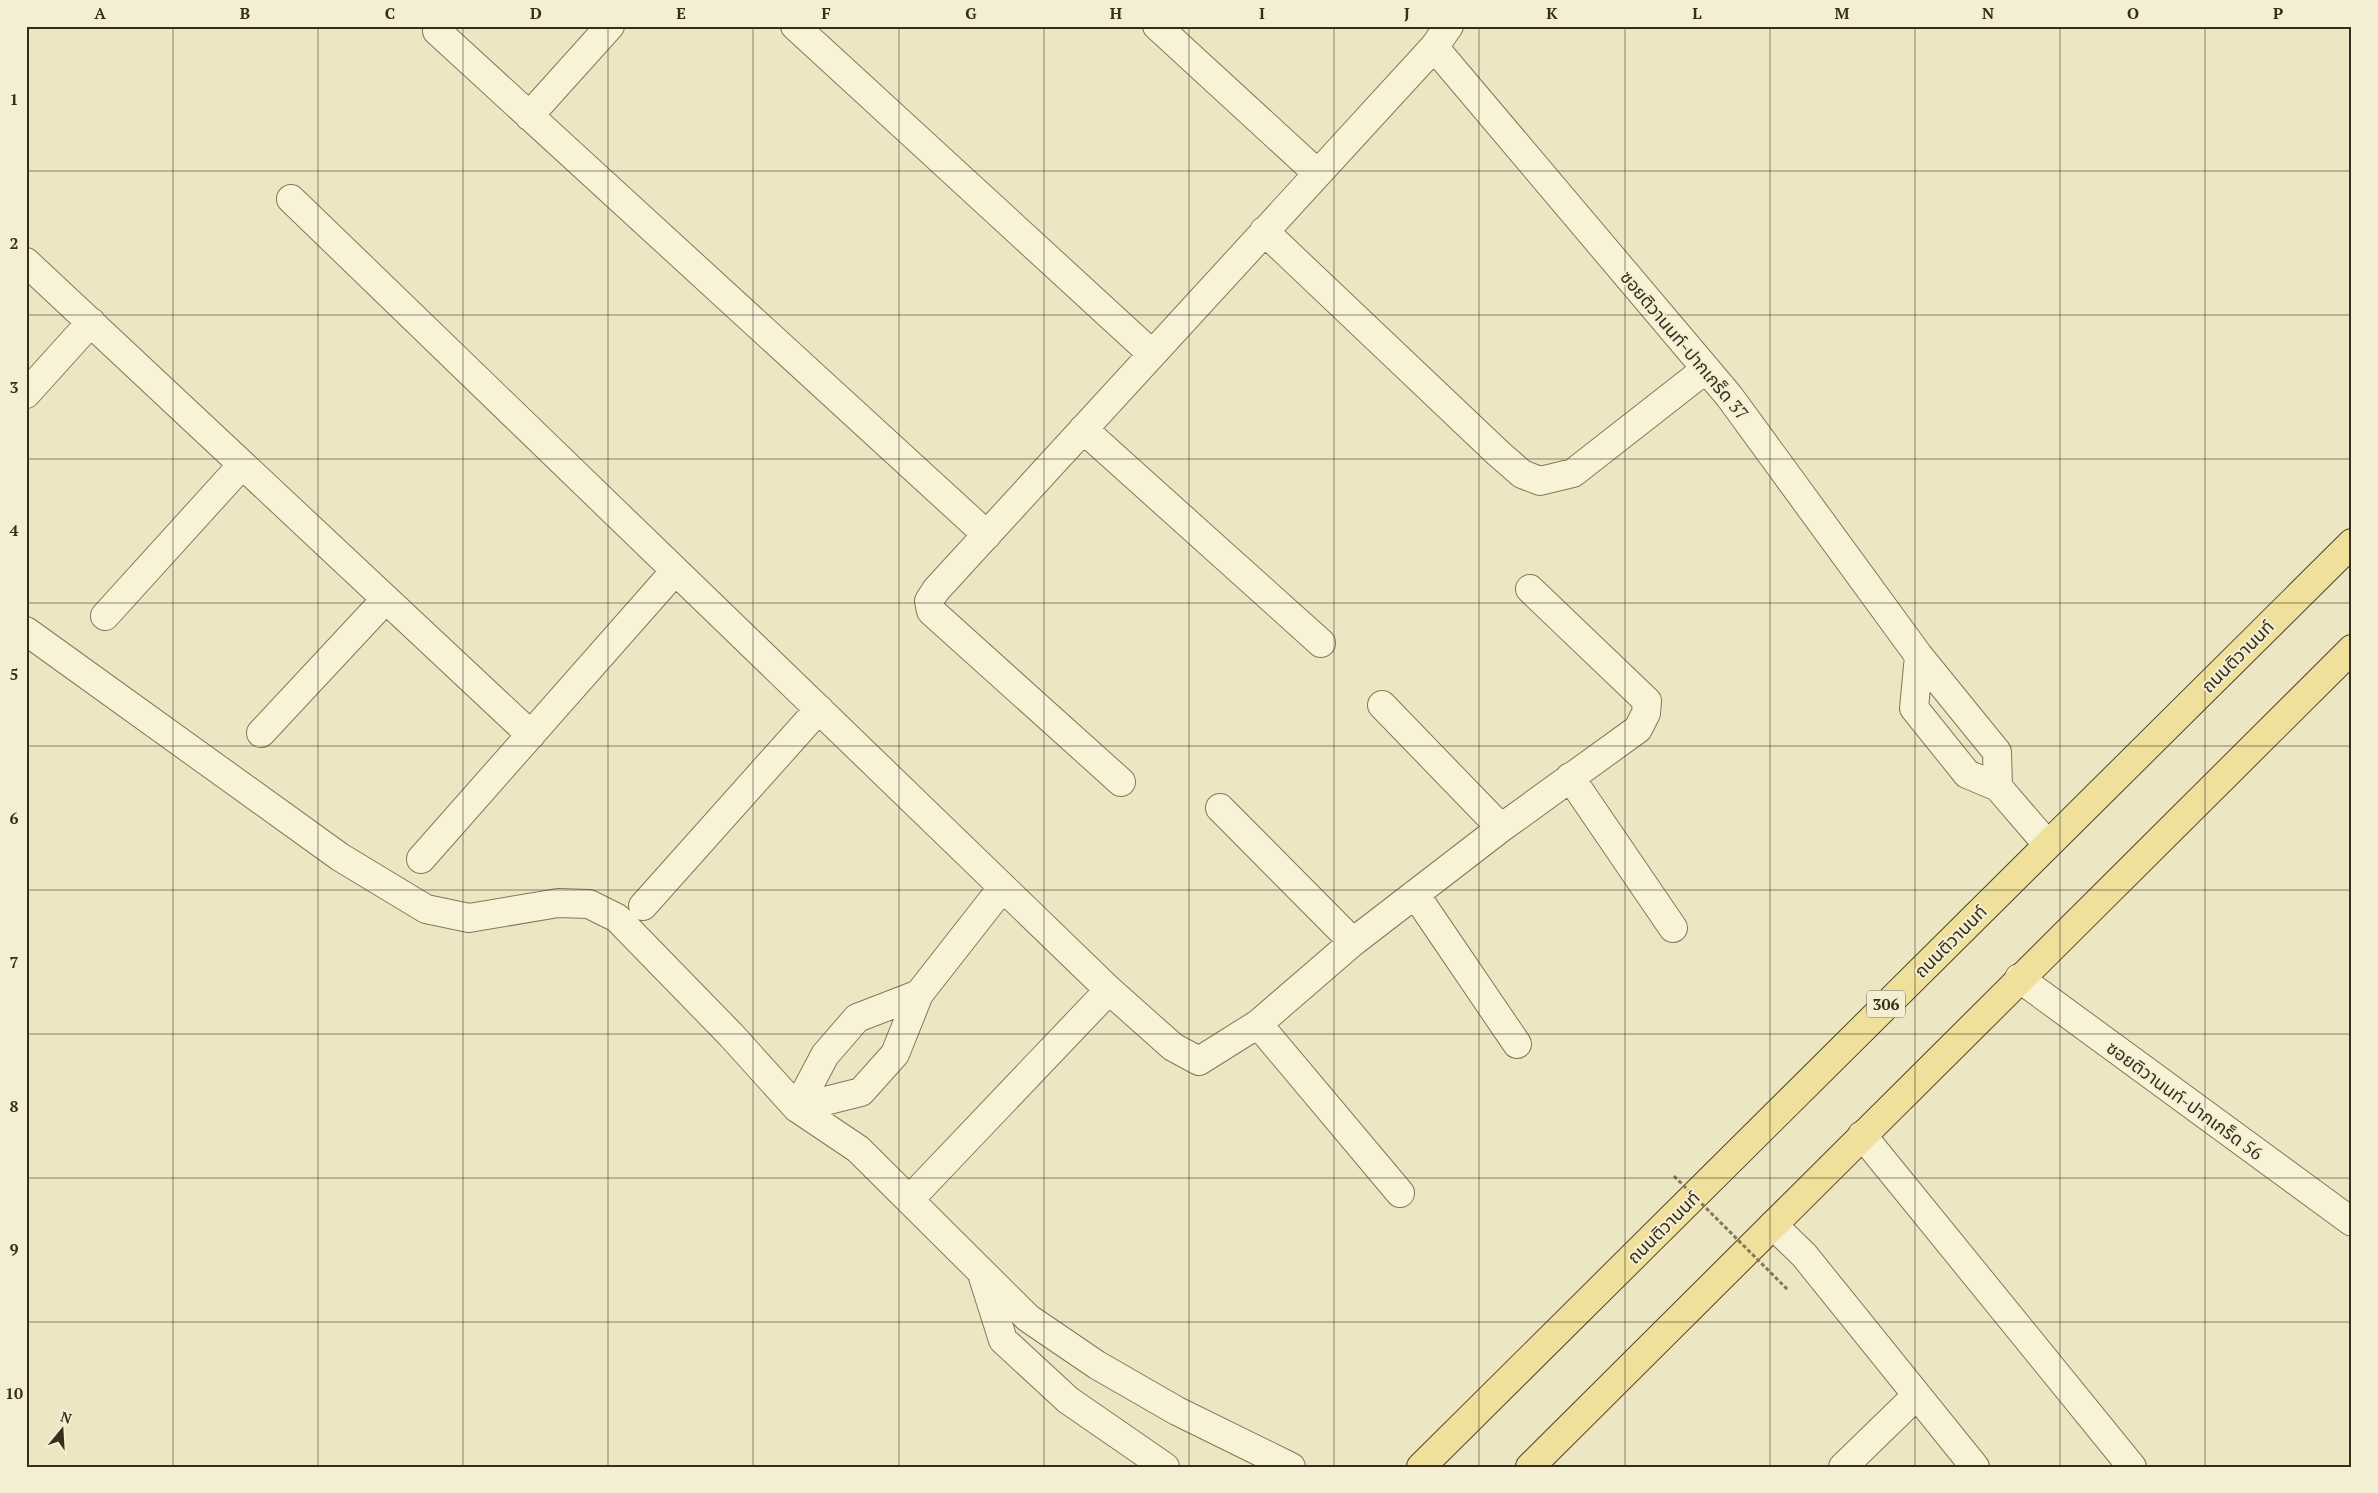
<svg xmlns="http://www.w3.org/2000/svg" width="2378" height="1493" font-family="'PT Serif','Noto Sans Thai',serif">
	<rect width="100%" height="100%" fill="#ede6c3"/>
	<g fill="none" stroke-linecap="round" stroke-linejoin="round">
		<defs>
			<path id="minor" d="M795,26L1152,354
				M1157,26L1317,173
				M437,31L987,535
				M1434,47L1729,396L1919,656L1997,752L1998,787
				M529,116L610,26
				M291,199L1109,990L1173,1047L1199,1061L1258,1024L1353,942L1501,828L1638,729L1646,713L1647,701L1530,589
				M1264,231L1498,453L1522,474L1540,481L1573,473L1706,369
				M26,262L531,735
				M26,394L91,322
				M1083,429L1321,643
				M105,616L242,465
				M26,631L340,857L426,909L469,918L558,903L589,904L617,918L731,1035L797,1108L858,1149L1028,1318L1097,1365L1177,1411L1291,1467
				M1919,656L1914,708L1967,774L1998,787L2047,844
				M1382,705L1501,828
				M261,733L386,599
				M1570,777L1673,928
				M1121,782L931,611L929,601L936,590L1434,47L1449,26
				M1220,808L1353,942
				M421,859L675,571
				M1415,894L1517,1044
				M643,906L819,709
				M2019,978L2352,1222
				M1258,1024L1400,1193
				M797,1108L861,1092L895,1054L919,994L1002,888
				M797,1108L825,1055L857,1018L919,994
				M1862,1135L2132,1467
				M910,1199L1109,990
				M1773,1225L1804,1255L1975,1467
				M983,1277L1003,1340L1068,1400L1165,1467
				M1843,1467L1916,1396"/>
			<path id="major" d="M1421,1467L2352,543
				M1530,1467L2352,649"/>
		</defs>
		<!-- minor casing -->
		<use href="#minor" stroke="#86775a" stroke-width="30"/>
		<!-- major casing -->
		<use href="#major" stroke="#54452e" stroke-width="30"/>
		<!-- minor -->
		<use href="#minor" stroke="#f8f2d6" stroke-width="28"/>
		<!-- major -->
		<use href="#major" stroke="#efe09c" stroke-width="28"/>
		<!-- path-bridge -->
		<path stroke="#86775a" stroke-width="3" stroke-dasharray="4 2.5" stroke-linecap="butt" d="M1674,1176L1788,1290"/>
	</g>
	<!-- grid -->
	<path fill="none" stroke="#372d1e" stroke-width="1" stroke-opacity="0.55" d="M173,26V1467M318,26V1467M463,26V1467M608,26V1467M753,26V1467M899,26V1467M1044,26V1467M1189,26V1467M1334,26V1467M1479,26V1467M1625,26V1467M1770,26V1467M1915,26V1467M2060,26V1467M2205,26V1467M26,171H2352M26,315H2352M26,459H2352M26,603H2352M26,746H2352M26,890H2352M26,1034H2352M26,1178H2352M26,1322H2352"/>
	<g text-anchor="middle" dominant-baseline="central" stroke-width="4" stroke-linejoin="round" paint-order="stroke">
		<!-- shield labels -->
		<rect fill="#f4efd2" stroke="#706754" stroke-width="1" x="1867" y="990.5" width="38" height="27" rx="4"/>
		<g font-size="16" font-weight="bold" fill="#372d1e">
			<text x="1886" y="1004">306</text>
		</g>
		<!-- street labels -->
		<g font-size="18" fill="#372d1e" stroke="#f4efd2">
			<text transform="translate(1685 345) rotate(50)">ซอยติวานนท์-ปากเกร็ด 37</text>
			<text transform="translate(2237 656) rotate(-45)">ถนนติวานนท์</text>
			<text transform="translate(1950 941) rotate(-45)">ถนนติวานนท์</text>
			<text transform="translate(2185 1100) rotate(36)">ซอยติวานนท์-ปากเกร็ด 56</text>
			<text transform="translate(1663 1227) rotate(-45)">ถนนติวานนท์</text>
		</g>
	</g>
	<!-- border -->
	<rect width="2378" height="1493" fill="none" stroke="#f4efd2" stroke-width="55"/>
	<!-- north arrow -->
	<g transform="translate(62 1430) rotate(18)" stroke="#f4efd2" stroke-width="4" paint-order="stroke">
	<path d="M0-4L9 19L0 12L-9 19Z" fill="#372d1e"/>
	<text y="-8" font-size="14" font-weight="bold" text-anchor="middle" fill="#372d1e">N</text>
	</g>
	<rect x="28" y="28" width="2322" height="1438" fill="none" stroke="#372d1e" stroke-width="2"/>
	<g font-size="16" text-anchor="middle" font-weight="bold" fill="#372d1e">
		<text x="100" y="19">A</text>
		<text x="245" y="19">B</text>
		<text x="390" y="19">C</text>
		<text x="536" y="19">D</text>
		<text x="681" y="19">E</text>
		<text x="826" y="19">F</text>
		<text x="971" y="19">G</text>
		<text x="1116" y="19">H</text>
		<text x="1262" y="19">I</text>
		<text x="1407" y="19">J</text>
		<text x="1552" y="19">K</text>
		<text x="1697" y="19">L</text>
		<text x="1842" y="19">M</text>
		<text x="1988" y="19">N</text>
		<text x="2133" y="19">O</text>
		<text x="2278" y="19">P</text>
		<text x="14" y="105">1</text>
		<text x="14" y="249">2</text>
		<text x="14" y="393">3</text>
		<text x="14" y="536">4</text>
		<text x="14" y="680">5</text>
		<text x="14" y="824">6</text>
		<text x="14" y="968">7</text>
		<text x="14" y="1112">8</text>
		<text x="14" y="1255">9</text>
		<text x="14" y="1399">10</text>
	</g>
</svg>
